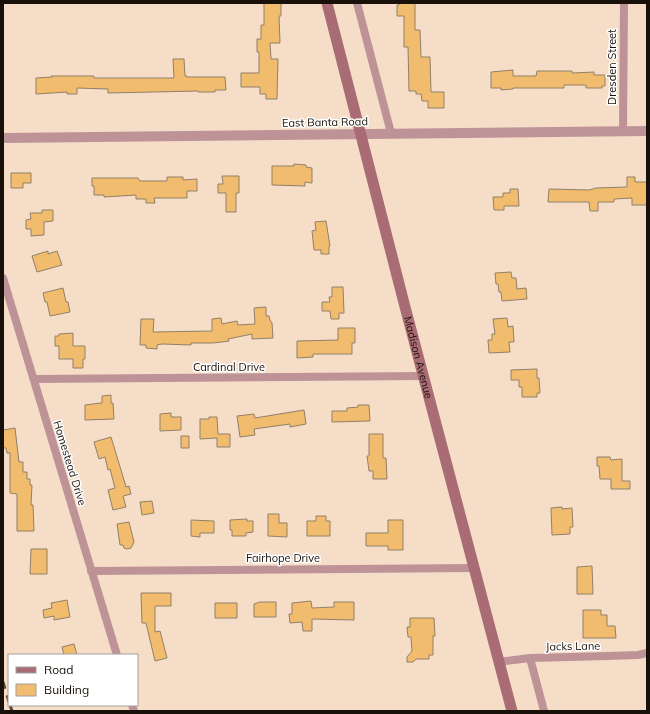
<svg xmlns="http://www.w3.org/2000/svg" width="650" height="714" font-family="Mulish,sans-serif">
	<rect width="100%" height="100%" fill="#f5ddc7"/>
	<!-- building -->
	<path fill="#f1bc6d" stroke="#918069" d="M264,3H281V16H279L280,43H270L271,59H278L277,99H266V94H260V87H241V73H259V52H257V39H261V25H264Z
		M399,3H415V30H420L421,57H430L431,92H444V108H428V101H422L421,94H416V91H409L408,47H404V16H397V5H399Z
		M173,59H184L185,76H187V77H225L226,90H215V92H198V91L108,93V89L77,88V94H67V92L36,94V78L52,77L51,76H94V78H174Z
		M513,70V76H536L537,71H572V73L594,72V75H605V86H602V88H586V85H564V88H513V89L501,90V88H491V72Z
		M294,164L306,165V167L312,168V183L305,182V186L272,185V166H294Z
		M11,173H31V183H23V188H11Z
		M222,176H239V193H236V212H226V193H218V184H223Z
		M167,177H183V180L197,179V191H187V198H154L155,203H146V199H136V195L104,197V195H94V186H92V178H138L140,181H167Z
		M627,177H635V182H647V205H632V198L614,199V202H598V211H590L589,202H548L549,189L589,190L596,188L627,187Z
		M510,189H518L519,206H504V210H494L493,197H503V193H510Z
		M42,210H53V221L44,222V235L31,236V229H26V220L31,219L30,213H42Z
		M326,221L330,246H329V254H321V250H314L312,231L316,230L315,222Z
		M48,251V254L57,251L62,265L37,272L32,256Z
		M511,272L512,278H516L517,289L526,288L527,299L502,301L501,292H499L498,284H496L495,273Z
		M332,287H343L344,313H339V319H331L330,311H322V302H330L329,297H332Z
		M63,288L66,302H68L70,312L50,316L47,302H45L43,293Z
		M266,307V316H269L270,320L272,323L273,338L252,339V334L228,339L229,341L213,343H191V345L162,344L157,345V349L146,348V345H140L141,319H154L153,332L212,331V319L221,318L222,324L237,321L238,325L255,324L254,308Z
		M507,318L508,327L513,326L514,342H509L510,352L489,353L488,340H492V334H495L493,319Z
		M338,328H355V343H352V354H313V357L297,358V341L338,340Z
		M73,333V346H85V359H83V368H73V359H59V346H55V336H59V334Z
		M537,369V378H539L540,393H537V397H522V387H519V380H511V370Z
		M111,395V403H113L114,419L85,420V405L101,403H102V396Z
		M358,405H369L370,421L332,422V411H347V408L358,407Z
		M304,410L306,424L290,427V424L254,429L255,435L240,437L237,416L254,414L255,418Z
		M171,413V417H181V430L160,431V414Z
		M209,417H217L218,434H230V447H217V438L200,439V419H209Z
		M15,428L19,462H23V472H27V479H30V485H32L31,505H33L34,531H17V494L10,493V453H7L6,448H3V430Z
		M369,434H383V458H386L387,479H373V471H369L367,456H369Z
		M181,436H189V448H181Z
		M111,437L124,480L126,487L129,486L131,494L123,496L126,507L113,510L108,490L115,488L110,469L108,470L105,457L99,459L94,442Z
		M597,457H610L611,460L622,459V481H630V489H611V479H600L599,466H597Z
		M152,501L154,513L142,515L140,502Z
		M562,507V509L572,508L573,527H570V534L552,535L551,508Z
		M268,514H279V523H287V537L268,536Z
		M316,516H326V521H330V536H307V521H316Z
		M247,519V521H253V532L246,533V536H232V530H230V520Z
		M191,520L214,521V533H200V537L191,536Z
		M388,520H403V550H388V546H366V533H388Z
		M129,522L134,542L131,548L127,549L124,548L123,545H120L117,524Z
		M31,549H47V574H30Z
		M592,566L593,594H577V567Z
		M141,593H171V606H155V632L160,631L167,658L155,661L146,623H142Z
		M67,600L70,617L54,620V616L44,618L43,610L52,608L51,603Z
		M311,601L312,608L334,607V602H354V620L312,619V631H303L302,622L290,623L289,614H292V603Z
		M260,602H276V617H254V604Z
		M215,603H237V618H215Z
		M583,610H601V615H607V626H615L616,638H583Z
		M410,618H434L435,636H433V655H429V659H416L413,662H407V657L412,651L411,637H408L407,627H410Z
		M74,644L77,655H64L62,647Z"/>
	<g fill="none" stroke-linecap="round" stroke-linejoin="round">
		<!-- minor -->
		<path stroke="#be9398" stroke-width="8" d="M357,3L391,133
			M623,131L624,3
			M3,278L117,655
			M34,379L424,376
			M91,571L474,568
			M530,658L544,711
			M499,662L530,658L608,656L638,655L647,653
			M132,705L134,711"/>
		<!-- tertiary -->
		<path stroke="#be9398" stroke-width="10" d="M3,138L647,131"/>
		<!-- secondary -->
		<path stroke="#a96c74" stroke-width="11" id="s1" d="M327,3L404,303L512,711"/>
		<!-- rail -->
		<path stroke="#56493e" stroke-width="3" stroke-dasharray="7 7" stroke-linecap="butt" d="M3,682L9,702
			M10,705L12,711"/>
	</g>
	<g text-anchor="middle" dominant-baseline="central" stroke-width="3" stroke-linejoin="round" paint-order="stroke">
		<!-- street labels -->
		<g font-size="11" fill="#181009" stroke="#fff">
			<text transform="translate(612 67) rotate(-90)">Dresden Street</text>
			<text transform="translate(325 122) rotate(-1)">East Banta Road</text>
			<text stroke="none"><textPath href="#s1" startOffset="366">Madison Avenue</textPath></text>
			<text x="229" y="367">Cardinal Drive</text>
			<text transform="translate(70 463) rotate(73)">Homestead Drive</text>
			<text x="283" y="558">Fairhope Drive</text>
			<text transform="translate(573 646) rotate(-1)">Jacks Lane</text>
		</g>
	</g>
	<!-- border -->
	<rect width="650" height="714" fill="none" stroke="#181009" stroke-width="8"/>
	<!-- legend -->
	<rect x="8" y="654" width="130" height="52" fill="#ffffff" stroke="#a39f9d"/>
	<rect x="16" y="667" width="20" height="6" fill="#a96c74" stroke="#a39f9d"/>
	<text x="44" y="674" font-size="12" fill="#181009">Road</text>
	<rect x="16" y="684" width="20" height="12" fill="#f1bc6d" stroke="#a39f9d"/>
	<text x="44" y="694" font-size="12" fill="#181009">Building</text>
</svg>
